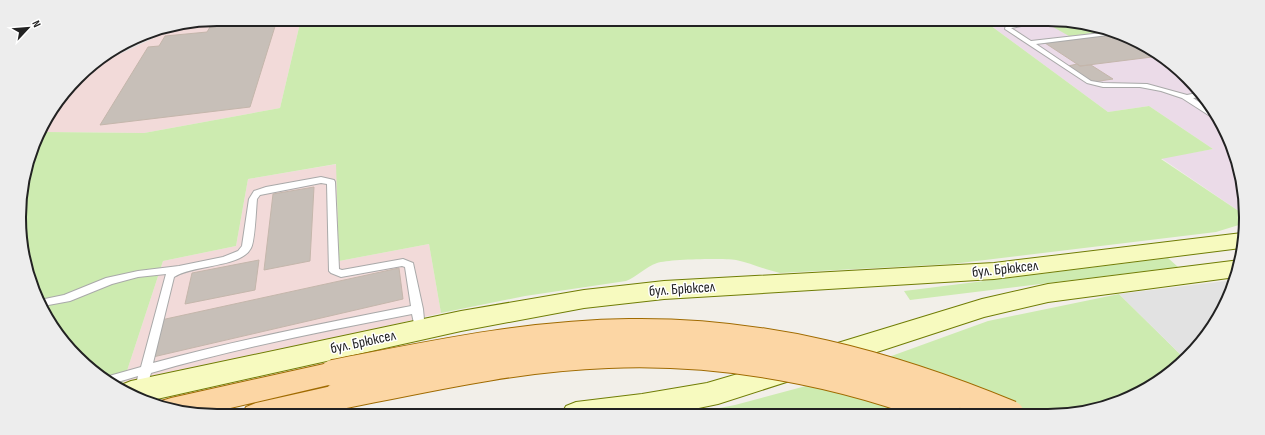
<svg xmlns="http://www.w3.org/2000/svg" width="1265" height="435" font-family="'Sofia Sans Condensed',sans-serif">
	<rect width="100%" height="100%" fill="#f2efe9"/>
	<!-- commercial -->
	<path fill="#f2dad9" d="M218,19H301L280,108L144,133L47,132L38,135L40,129L86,68L142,34Z
		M337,164L339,261L429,244L441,313L124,390L121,389L163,261L236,246L248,179Z"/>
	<!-- industrial -->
	<path fill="#ebdbe8" d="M844,19H1047L1099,26L1168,60L1219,118L1244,191L1243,214L1161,158L1213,149L1149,106L1108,112L983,20Z"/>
	<!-- grass -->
	<path fill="#cdebb0" d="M301,19H988L983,20L1108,112L1149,106L1213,149L1161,159L1243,214L1242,224L1216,232L952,264L780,273C765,270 751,263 736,260C723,258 669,259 657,263C645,267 637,277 626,281L525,296L441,313L429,244L339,261L336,164L248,179L236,246L163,261L121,389L107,382L53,328L26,269L21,192L38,135L47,132L144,133L280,108Z
		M1039,19L1099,26L1109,31L1069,36Z
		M1168,258L1178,267L910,300L904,291Z
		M1119,294L1185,359L1178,367L1124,401L1073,414L683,415L735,405L817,383L988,321Z"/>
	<!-- parking -->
	<path fill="#e2e2e2" d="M177,27L84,71L142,34Z
		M1234,280L1213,328L1185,359L1119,294Z"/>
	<!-- building -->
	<path fill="#c7bfb8" stroke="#c4b6ab" d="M277,20L250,107L100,125L148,47L159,46L165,36L207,32L210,27Z
		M1116,34L1160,56L1080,66L1045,43Z
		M1077,64L1080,66L1091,65L1113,79L1093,82L1068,66Z
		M314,187L310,261L264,270L273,194Z
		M259,260L255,290L185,304L192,273Z
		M399,268L403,299L153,357L161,320Z"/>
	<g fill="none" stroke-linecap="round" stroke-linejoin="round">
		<defs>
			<path id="service" d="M1030,21L1033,23L1032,24L1011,28L1031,41L1111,32L1116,34L1036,44L1091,81L1103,83L1147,84L1187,95L1197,93L1201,97L1193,98L1214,112L1219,118L1210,116L1182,98L1161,91L1140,87H1103L1087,83L1005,29L1006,25Z
				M321,177L334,180L335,182L339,269L342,270L403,259L413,263L423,309L425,330L424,333L420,334L416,333L412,314C324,331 237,348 151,373L145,392L141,394L137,392L135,389L138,376L111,384L102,378L141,367L166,274L138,277L112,284L70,301L43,306L40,300L64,295L106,278L138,271L179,266L223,257L238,251L242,246L249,199L254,191L266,187ZM321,183L327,184L329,271L331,273L341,277L402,266L405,267L411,306C325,323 238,340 153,363L174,277C194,264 241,268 251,248C255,241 256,209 257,199L260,195Z"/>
			<path id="secondary" d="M1242,233L1241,248L994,279L664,299L584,308L461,331L148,401L119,388L121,385L131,381L461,311L584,290L664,281L994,263Z
				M1240,260L1239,269L1236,277L1048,302L984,317L828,368L818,365L814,357L818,349L982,299L1048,284Z
				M792,358L802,361L806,369L802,377L718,404L665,415H561L566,406L576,402L642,394L707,383Z"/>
			<path id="primary" d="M333,362L343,365L347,373L343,381L333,384L205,414L166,409L158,406L161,401L171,398Z
				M336,385L346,388L350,397L346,406L308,416H241L246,407L256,403Z"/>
		</defs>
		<!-- service casing -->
		<use href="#service" stroke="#a9a9a9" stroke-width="2"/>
		<!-- secondary casing -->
		<use href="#secondary" stroke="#707d05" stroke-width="2"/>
		<!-- primary casing -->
		<use href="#primary" stroke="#a06b00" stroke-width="2"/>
		<!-- service -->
		<use href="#service" fill="#fff" fill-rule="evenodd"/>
		<!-- secondary -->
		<use href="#secondary" fill="#f7fabf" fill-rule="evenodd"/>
		<!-- primary -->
		<use href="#primary" fill="#fcd6a4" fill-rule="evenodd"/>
		<defs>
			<path id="primary-bridge" d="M333,373C431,354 529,333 629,332C764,330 888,363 1011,414
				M336,397C426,379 517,358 608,355C722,350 844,373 949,415"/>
		</defs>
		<!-- primary-bridge casing -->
		<use href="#primary-bridge" stroke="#a06b00" stroke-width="28" stroke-linecap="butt"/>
		<!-- primary-bridge -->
		<use href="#primary-bridge" stroke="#fcd6a4" stroke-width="26"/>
	</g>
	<g text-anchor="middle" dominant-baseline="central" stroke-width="3" stroke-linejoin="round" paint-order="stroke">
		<!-- street labels -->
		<g font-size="15" fill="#222" stroke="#fff">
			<text transform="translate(1005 269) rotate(-6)">бул. Брюксел</text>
			<text transform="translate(682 289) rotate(-4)">бул. Брюксел</text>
			<text transform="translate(363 342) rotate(-12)">бул. Брюксел</text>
		</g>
	</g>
	<!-- crop -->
	<path d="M0 0H1265V435H0ZM217 26H1048A191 191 0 0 1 1239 217V218A191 191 0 0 1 1048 409H217A191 191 0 0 1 26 218V217A191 191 0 0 1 217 26Z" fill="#ededed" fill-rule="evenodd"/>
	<path fill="none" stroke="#222" stroke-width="2" d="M217 26H1048A191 191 0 0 1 1239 217V218A191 191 0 0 1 1048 409H217A191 191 0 0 1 26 218V217A191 191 0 0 1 217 26Z"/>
	<!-- north arrow -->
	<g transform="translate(28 28) rotate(64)" stroke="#ffffff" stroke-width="3" paint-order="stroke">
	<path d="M0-3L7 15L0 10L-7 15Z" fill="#222222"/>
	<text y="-6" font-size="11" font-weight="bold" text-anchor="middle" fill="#222222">N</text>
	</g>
</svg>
